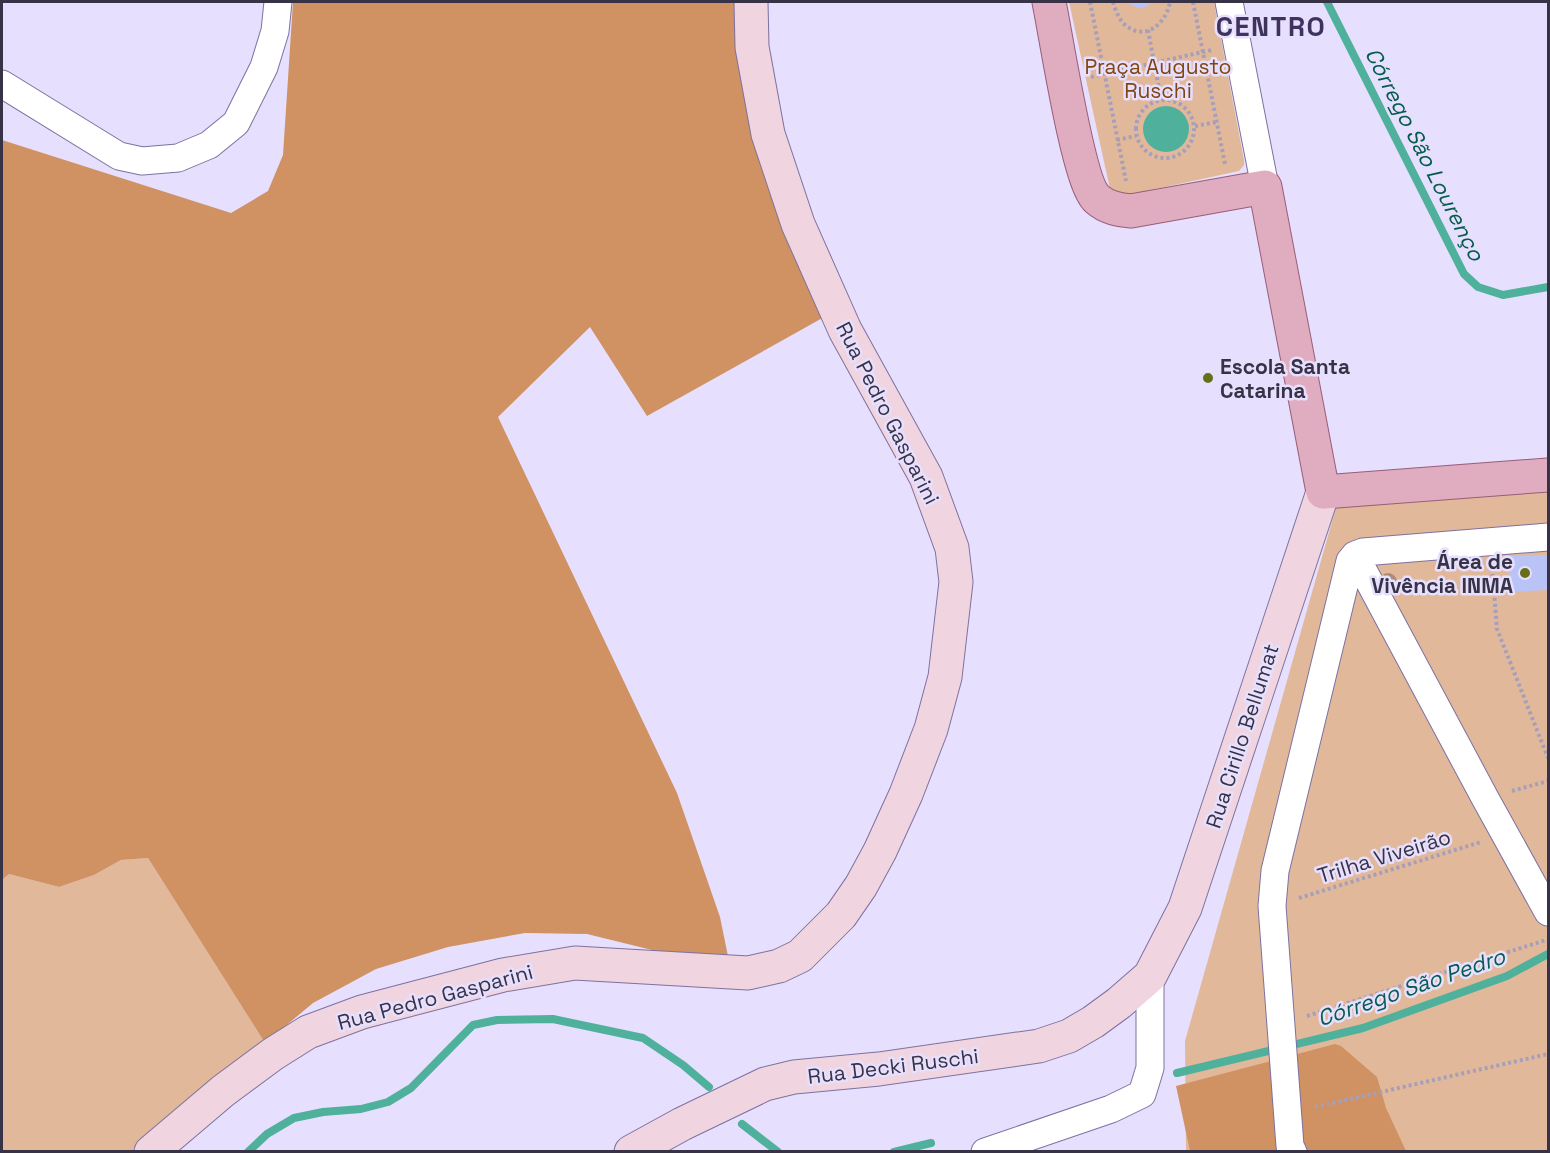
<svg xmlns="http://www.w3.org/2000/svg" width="1550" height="1153" font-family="'Space Grotesk',sans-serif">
	<rect width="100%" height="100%" fill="#e6dffe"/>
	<!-- green -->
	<path fill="#e2b89b" d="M1069,2H1214L1244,160V165L1239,171L1123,196L1110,189Z
		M1548,487V1151H1186L1185,1041L1337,504Z
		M148,858L265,1043L143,1151L2,1152V880L9,874L59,887L94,875L121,860Z"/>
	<!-- forest -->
	<path fill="#d09163" d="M293,2H742L826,316L647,416L590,327L498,417L677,793L720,917L731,971L706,970L652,950L587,934L525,933L448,947L376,969L313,1003L265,1043L148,858L121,860L94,875L59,887L9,874L2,880V140L231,213L268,191L283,155Z
		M1335,1044L1341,1046L1377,1077L1386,1108L1406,1151H1190L1176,1086Z"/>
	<!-- water -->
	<path fill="#4fb19b" d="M1143 129a23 23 0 1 1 46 0a23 23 0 1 1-46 0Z"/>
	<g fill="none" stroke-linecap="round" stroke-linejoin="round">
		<!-- stream -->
		<path stroke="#4fb19b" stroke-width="8" d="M1327,2L1464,274L1478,287L1503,295L1548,287
			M1177,1073L1363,1028L1507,976L1548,954
			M742,1124L778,1152
			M248,1152L267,1134L294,1118L323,1112L361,1109L388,1102L411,1088L473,1025L497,1020L553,1019L643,1038L683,1065L709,1087
			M894,1152L931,1143"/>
	</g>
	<!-- building -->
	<path fill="#bac3f6" d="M1125,2H1153L1145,7L1139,8Z
		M1548,555V590L1510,592L1508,556Z"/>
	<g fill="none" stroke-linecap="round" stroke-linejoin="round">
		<defs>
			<path id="street" d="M1229,2L1265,187
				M2,84L119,156L142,161L178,158L209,145L236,123L264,67L275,31L278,2
				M1355,555L1485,798L1548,912
				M985,1152L1111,1109L1142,1094L1150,1068V976
				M1293,1152L1290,1146L1272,906L1275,871L1350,561L1355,555L1363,552L1548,537"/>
			<path id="secondary" d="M151,1152L223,1091L273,1054L308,1032L362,1012L503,975L575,963L748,973L779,966L800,956L841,915L861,886L880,851L906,794L931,729L945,677L956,582L952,548L926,477L845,330L798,224L768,134L752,47L751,2
				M631,1152L682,1124L765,1084L794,1077L879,1069L1039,1046L1069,1036L1093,1022L1119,1003L1150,976L1185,908L1323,492"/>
			<path id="primary" d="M1049,2C1056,35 1078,182 1097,199C1107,208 1119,210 1131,211L1265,187L1323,492L1548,475"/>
		</defs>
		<!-- street casing -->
		<use href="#street" stroke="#7d71a0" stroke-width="29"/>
		<!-- secondary casing -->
		<use href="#secondary" stroke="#7d71a0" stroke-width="35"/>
		<!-- primary casing -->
		<use href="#primary" stroke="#985d7a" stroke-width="35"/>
		<!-- path -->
		<path stroke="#a69fba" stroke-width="4" stroke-dasharray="3 3" stroke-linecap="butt" d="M1090,2L1126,181
			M1113,2C1115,9 1118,17 1123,23C1143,43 1166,25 1170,2
			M1193,2L1225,164
			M1148,30L1161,99
			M1091,77L1212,50
			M1136 129a29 29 0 1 1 58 0a29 29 0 1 1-58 0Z
			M1195,126L1217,122
			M1117,140L1136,136
			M1492,568L1497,629L1548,758
			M1512,791L1548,781
			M1299,898L1481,842
			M1307,1016L1546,940
			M1315,1107L1548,1054"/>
		<!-- street -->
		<use href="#street" stroke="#fff" stroke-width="27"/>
		<!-- secondary -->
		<use href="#secondary" stroke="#f0d5e0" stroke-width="33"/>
		<!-- primary -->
		<use href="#primary" stroke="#e0acc0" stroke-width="33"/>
	</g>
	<!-- trees -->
	<circle fill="#ae8a7b" cx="1388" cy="582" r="9"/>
	<!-- markers -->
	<g fill="#657019" stroke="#e6dffe" stroke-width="2">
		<circle cx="1208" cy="378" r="6"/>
		<circle cx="1525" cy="573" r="6"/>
	</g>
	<g text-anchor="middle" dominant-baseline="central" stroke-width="5" stroke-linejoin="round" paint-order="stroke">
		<!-- park labels -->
		<g font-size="21" fill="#814510" stroke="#e6dffe">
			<text x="1158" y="66">Praça Augusto<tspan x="1158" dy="24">Ruschi</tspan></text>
		</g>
		<!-- poi labels -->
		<g font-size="21" font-weight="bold" fill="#373246" stroke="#e6dffe" text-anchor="start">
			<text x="1220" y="366">Escola Santa<tspan x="1220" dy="24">Catarina</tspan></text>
			<text x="1513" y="561" text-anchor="end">Área de<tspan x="1513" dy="24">Vivência INMA</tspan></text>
		</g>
		<!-- street labels -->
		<g font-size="21" fill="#373246" stroke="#e6dffe">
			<text transform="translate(888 413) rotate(63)">Rua Pedro Gasparini</text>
			<text transform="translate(1242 736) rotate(-72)">Rua Cirillo Bellumat</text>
			<text transform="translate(1384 856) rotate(-17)">Trilha Viveirão</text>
			<text transform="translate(435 997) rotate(-15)">Rua Pedro Gasparini</text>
			<text transform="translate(893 1066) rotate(-7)">Rua Decki Ruschi</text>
		</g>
		<!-- water labels -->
		<g font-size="22" font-style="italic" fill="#055b4c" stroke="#e6dffe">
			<text transform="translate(1425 154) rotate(63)">Córrego São Lourenço</text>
			<text transform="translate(1411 987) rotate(-19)">Córrego São Pedro</text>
		</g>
		<!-- district labels -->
		<g font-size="27" font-weight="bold" letter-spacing="1.5" fill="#3f325d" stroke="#e6dffe">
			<text x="1271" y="26">CENTRO</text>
		</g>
	</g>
	<!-- border -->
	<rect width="1550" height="1153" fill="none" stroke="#373246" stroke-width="6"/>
</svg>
